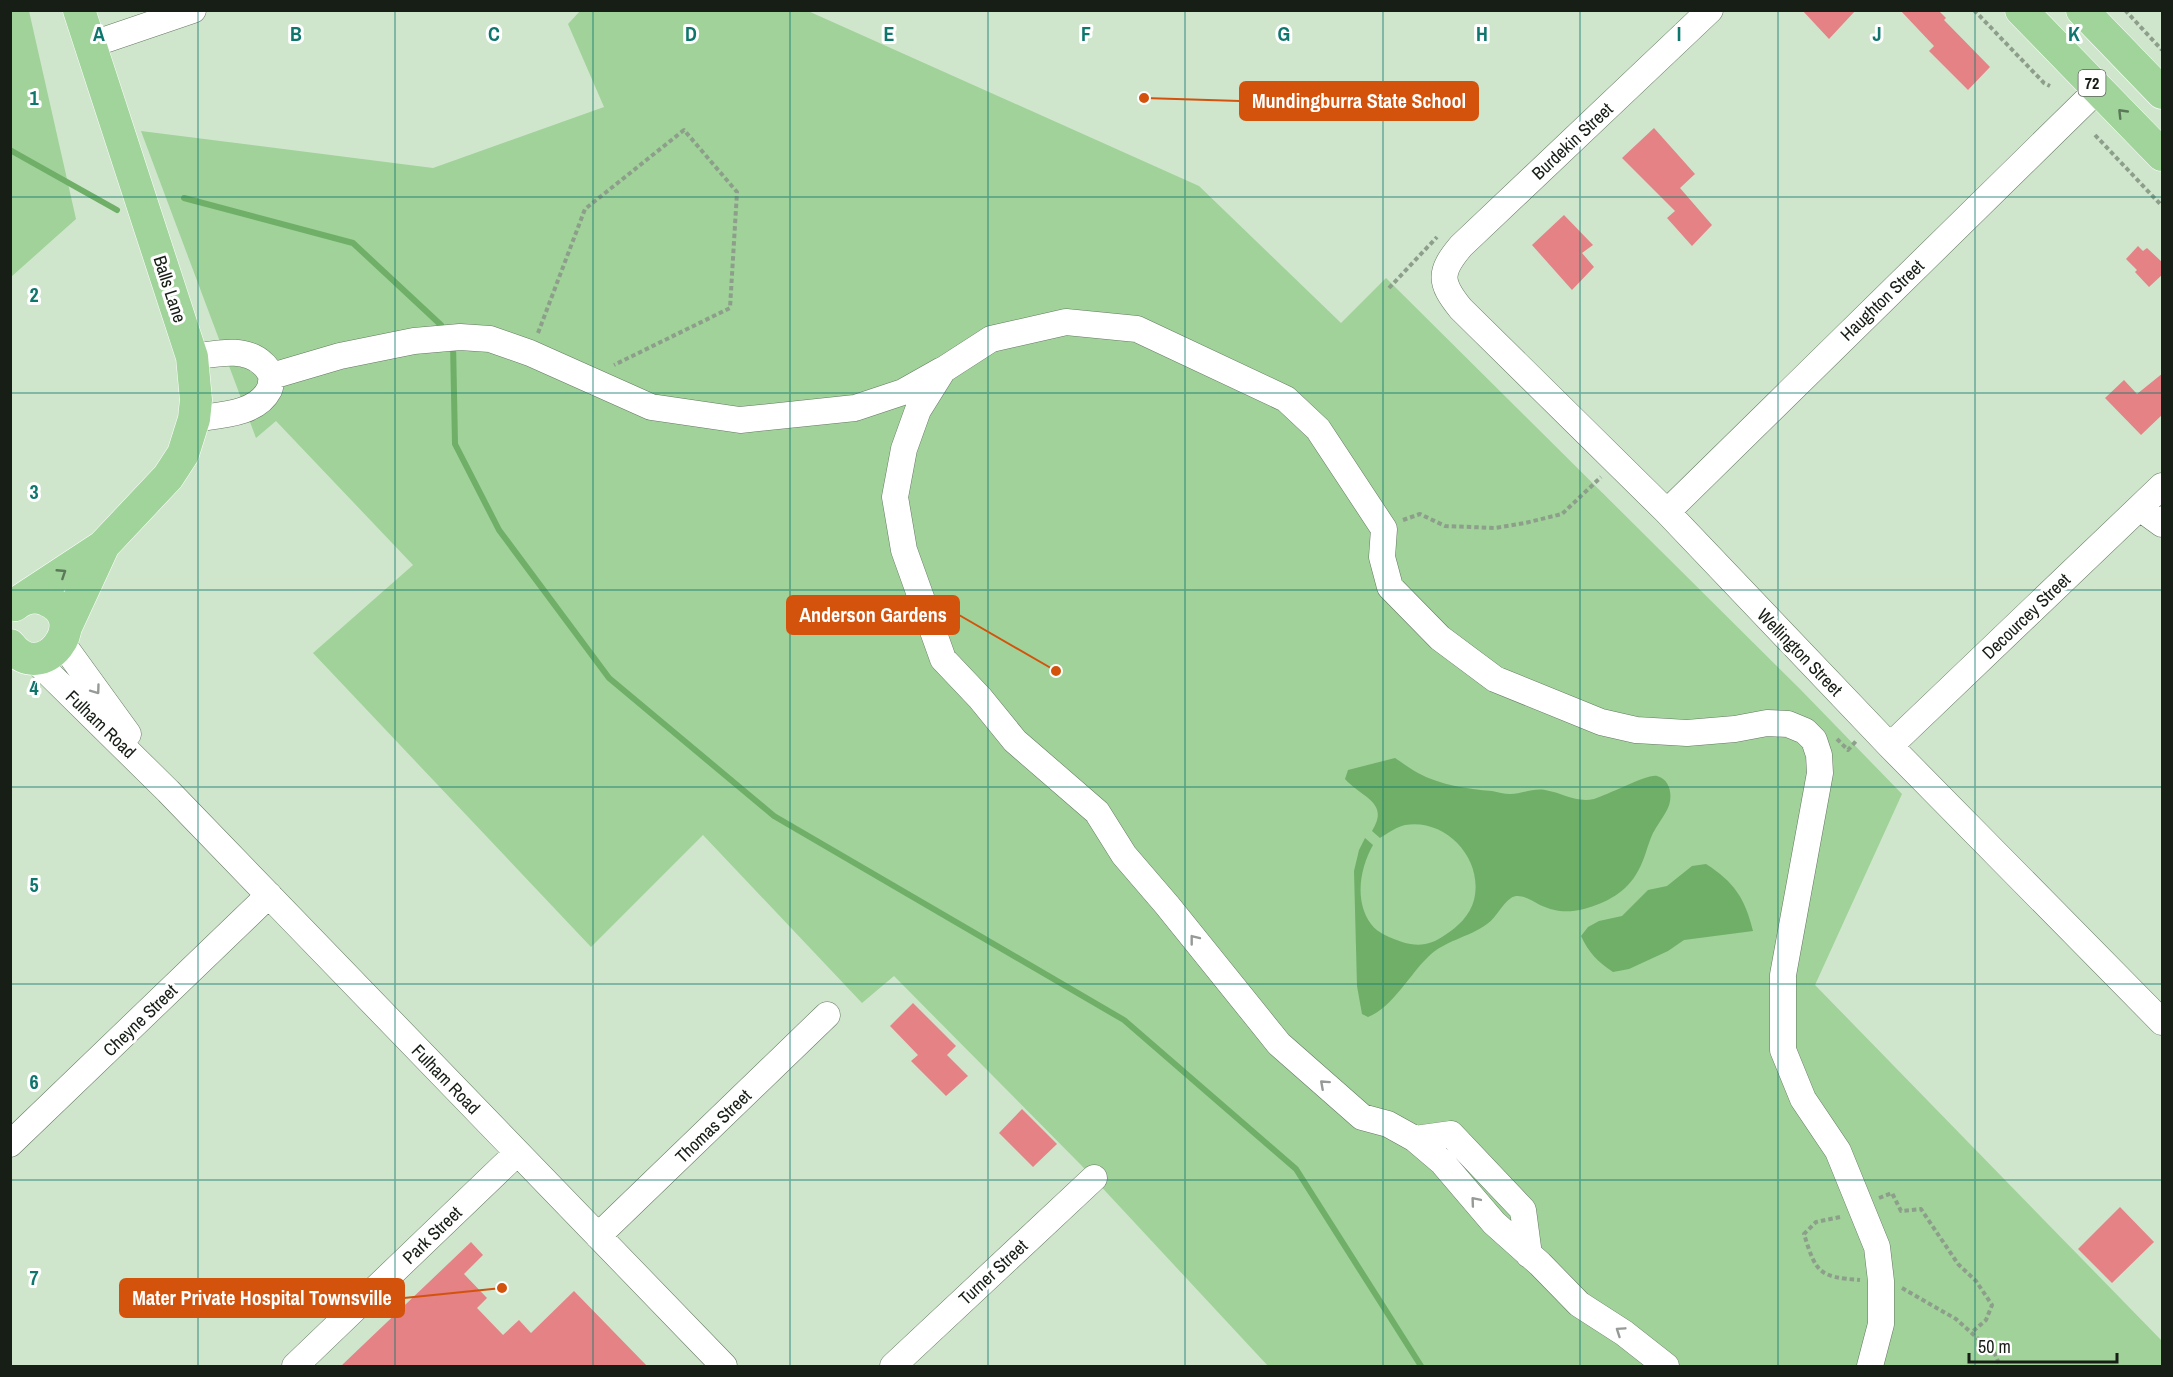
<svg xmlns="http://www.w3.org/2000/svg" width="2173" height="1377" font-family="'Archivo Narrow',sans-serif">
	<rect width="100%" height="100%" fill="#cfe6cc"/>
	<!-- green -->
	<path fill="#a0d29a" d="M11,10L29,11L76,219L11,277Z
		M580,11H808L1199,186L1341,323L1386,278L1800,689L1902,794L1815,985L2162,1341V1366H1268L1081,1165L894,976L862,1003L703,835L591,947L313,653L413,565L276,421L256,438L141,131L433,168L604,107L568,24Z"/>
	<!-- water -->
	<path fill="#6faf68" d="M1395,758C1403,763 1410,769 1418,773C1440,785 1467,789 1492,791C1498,792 1504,794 1510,794C1522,794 1533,788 1545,790C1563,793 1576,803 1594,799C1608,795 1647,774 1657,776C1672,780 1673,799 1667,810C1663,818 1657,825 1653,833C1647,846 1645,859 1638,871C1627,892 1606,903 1584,909C1567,913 1556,912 1540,905C1532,901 1520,892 1511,898C1501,905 1497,917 1487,924C1468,938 1445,940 1428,957C1410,974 1392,1008 1368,1017L1362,1014L1357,986L1354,871L1359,850L1365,838L1373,845C1360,868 1354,901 1371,924C1378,934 1392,938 1402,942C1419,947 1431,945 1445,935C1458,927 1470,915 1474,900C1484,859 1446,818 1405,825C1396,827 1388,833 1380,838L1372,831C1390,802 1362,798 1345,779L1348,770Z
		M1706,864C1734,882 1745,898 1753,931L1684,940L1668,951L1629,969L1613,972C1598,962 1589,953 1581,936L1588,927L1599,921L1622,916L1648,890L1667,886L1692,866Z"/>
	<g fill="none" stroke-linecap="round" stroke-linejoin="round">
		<!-- stream -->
		<path stroke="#6faf68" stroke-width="6" d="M10,150L117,210
			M184,198L353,243L441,325
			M453,343L455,444L499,530L609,678L774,816L1124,1020L1296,1169L1421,1366"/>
	</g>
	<!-- building -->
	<path fill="#e48285" d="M1802,10H1856L1829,39Z
		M1900,10H1938L1946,18L1944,20L1990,67L1968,90L1929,51L1934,46Z
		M1654,128L1695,174L1680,188L1712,225L1692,246L1667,218L1675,211L1622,158Z
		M1564,215L1593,245L1582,253L1594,267L1572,290L1532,245Z
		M2138,246L2143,251L2147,248L2163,263V274L2149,287L2135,272L2137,270L2126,259Z
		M2163,373V414L2141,435L2105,398L2124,380L2137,394Z
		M913,1003L956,1046L947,1055L968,1076L946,1096L911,1061L918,1055L890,1026Z
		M1022,1109L1057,1144L1033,1167L999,1133Z
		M2120,1207L2154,1242L2112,1283L2078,1249Z
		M471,1242L483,1255L464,1274L487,1298L477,1308L503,1335L519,1320L531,1333L574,1291L647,1366H341Z"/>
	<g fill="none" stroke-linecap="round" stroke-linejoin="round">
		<defs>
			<path id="minor" d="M1710,10L1461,246C1439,272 1439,282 1461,309L1667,512L1890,746L2162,1022
				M90,45L193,10
				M192,357C215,354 245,346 263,364C267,367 269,372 272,376C271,380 271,387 269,390C256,415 218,415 194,419
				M272,376L340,356L414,341L460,337L490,339L530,353L651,407L740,420L855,408L903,392L942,370
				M2140,508L2162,524
				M1667,512L2098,89
				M62,643L128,734
				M33,658L168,791L724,1366
				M1890,746L2162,486
				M1415,1139L1451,1134L1523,1210L1529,1255
				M10,1144L269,895
				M598,1236L827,1015
				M295,1366L517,1153
				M893,1366L1094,1178
				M1666,1366L1624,1333L1579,1304L1540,1264L1494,1223L1442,1162L1415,1139L1388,1124L1362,1117L1279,1044L1167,905L1124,855L1097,812L1015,741L980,698L943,659L904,550L895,497L904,449L918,410L943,370L991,339L1066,322L1137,329L1286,399L1318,429L1384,529L1382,557L1390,587L1440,638L1495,679L1601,722L1636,730L1687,733L1735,729L1767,723L1788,724L1805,731L1814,740L1819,755L1820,773L1783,975V1050L1803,1099L1838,1151L1877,1247L1881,1281V1324L1870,1366"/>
			<path id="major" d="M2021,10L2162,155
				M2082,10L2162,93
				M21,600L103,546L168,477L183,454L194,419L196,400L192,357L79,10
				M66,627L103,547
				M10,645C42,688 94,619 46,600C35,595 24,598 15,605"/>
		</defs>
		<!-- minor casing -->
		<use href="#minor" stroke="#647961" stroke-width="27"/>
		<!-- major casing -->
		<use href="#major" stroke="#fff" stroke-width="33"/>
		<!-- path -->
		<path stroke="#8d9f8b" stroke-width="4" stroke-dasharray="4.5 3" stroke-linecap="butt" d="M1974,10L2044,83L2050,86
			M2125,10L2162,50
			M2095,135L2162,206
			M1389,288L1437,237
			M538,333L585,209L684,130L737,192L730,308L614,365
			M1403,520L1420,514L1445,526L1495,528L1525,523L1562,514L1601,477
			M1837,739L1848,750L1857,740
			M1879,1198L1892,1193L1901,1211L1921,1209L1958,1264L1976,1281L1992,1305L1986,1320L1971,1333
			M1840,1217L1816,1222L1804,1234C1816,1273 1819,1277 1860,1280
			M1902,1288L1956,1319L1995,1354L2000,1366"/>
		<!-- minor -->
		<use href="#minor" stroke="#fff" stroke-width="26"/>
		<!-- major -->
		<use href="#major" stroke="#a0d49a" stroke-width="32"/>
	</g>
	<!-- one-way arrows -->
	<defs><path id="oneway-chevron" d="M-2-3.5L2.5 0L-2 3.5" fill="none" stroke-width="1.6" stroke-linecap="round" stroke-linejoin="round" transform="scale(1.5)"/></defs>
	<g stroke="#5b7958">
		<use href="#oneway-chevron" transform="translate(2122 113) rotate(-134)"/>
		<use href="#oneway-chevron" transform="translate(62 573) rotate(-33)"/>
	</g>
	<g stroke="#969a96">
		<use href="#oneway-chevron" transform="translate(96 690) rotate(54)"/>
		<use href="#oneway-chevron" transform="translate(1194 939) rotate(-128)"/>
		<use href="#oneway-chevron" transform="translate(1324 1084) rotate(-138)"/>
		<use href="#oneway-chevron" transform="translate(1475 1201) rotate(-130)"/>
		<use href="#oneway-chevron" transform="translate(1620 1331) rotate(-146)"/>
	</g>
	<!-- grid -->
	<path fill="none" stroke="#0f766e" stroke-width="1.5" stroke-opacity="0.55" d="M198,10V1366M395,10V1366M593,10V1366M790,10V1366M988,10V1366M1185,10V1366M1383,10V1366M1580,10V1366M1778,10V1366M1975,10V1366M10,197H2162M10,393H2162M10,590H2162M10,787H2162M10,984H2162M10,1180H2162"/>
	<g text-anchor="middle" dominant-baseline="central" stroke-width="6" stroke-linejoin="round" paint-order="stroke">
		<!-- shield labels -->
		<rect fill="#fff" stroke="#5c625b" stroke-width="1.5" x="2078.5" y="70" width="27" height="26" rx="4.5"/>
		<g font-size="16" font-weight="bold" fill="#161e15">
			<text x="2092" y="83">72</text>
		</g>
		<!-- street labels -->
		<g font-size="18" fill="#161e15" stroke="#fff">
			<text transform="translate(1572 141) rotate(-43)">Burdekin Street</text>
			<text transform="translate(170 289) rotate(72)">Balls Lane</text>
			<text transform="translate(1882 300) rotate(-44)">Haughton Street</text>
			<text transform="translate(2026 616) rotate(-44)">Decourcey Street</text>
			<text transform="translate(1800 652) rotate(46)">Wellington Street</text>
			<text transform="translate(101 724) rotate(44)">Fulham Road</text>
			<text transform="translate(140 1020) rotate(-44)">Cheyne Street</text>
			<text transform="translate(446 1079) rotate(46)">Fulham Road</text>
			<text transform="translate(713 1126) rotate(-44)">Thomas Street</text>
			<text transform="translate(432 1235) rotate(-44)">Park Street</text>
			<text transform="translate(993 1272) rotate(-43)">Turner Street</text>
		</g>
	</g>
	<g font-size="20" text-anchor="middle" font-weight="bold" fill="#0f766e" stroke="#fff" stroke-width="6" stroke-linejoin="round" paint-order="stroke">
		<text x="99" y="41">A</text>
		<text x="296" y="41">B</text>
		<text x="494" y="41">C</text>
		<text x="691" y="41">D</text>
		<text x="889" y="41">E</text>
		<text x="1086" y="41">F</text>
		<text x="1284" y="41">G</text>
		<text x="1482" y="41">H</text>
		<text x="1679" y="41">I</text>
		<text x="1877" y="41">J</text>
		<text x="2074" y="41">K</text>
		<text x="34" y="105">1</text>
		<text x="34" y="302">2</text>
		<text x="34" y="499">3</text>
		<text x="34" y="695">4</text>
		<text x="34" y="892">5</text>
		<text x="34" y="1089">6</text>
		<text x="34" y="1285">7</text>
	</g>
	<!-- callouts -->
	<path fill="none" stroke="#d3530d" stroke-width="2" d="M1144 98L1240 101M1056 671L959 615M502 1288L404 1298"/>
	<g fill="#d3530d" stroke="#fff" stroke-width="2">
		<circle cx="1144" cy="98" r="6"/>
		<circle cx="1056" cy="671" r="6"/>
		<circle cx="502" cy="1288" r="6"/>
	</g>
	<g fill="#d3530d" stroke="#d3530d" stroke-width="2">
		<rect x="1240" y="82" width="238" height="38" rx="6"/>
		<rect x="787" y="596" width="172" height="38" rx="6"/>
		<rect x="120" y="1279" width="284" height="38" rx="6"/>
	</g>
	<g font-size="20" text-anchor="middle" font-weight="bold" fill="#fff">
		<text x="1359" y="108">Mundingburra State School</text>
		<text x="873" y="622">Anderson Gardens</text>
		<text x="262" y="1305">Mater Private Hospital Townsville</text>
	</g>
	<!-- border -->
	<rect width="2173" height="1377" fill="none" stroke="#161e15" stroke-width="24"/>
	<!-- scale -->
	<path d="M1969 1353v9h148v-9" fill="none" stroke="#161e15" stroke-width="3"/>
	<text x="1978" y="1353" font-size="18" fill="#161e15" stroke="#ffffff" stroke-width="4.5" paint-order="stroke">50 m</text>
</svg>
